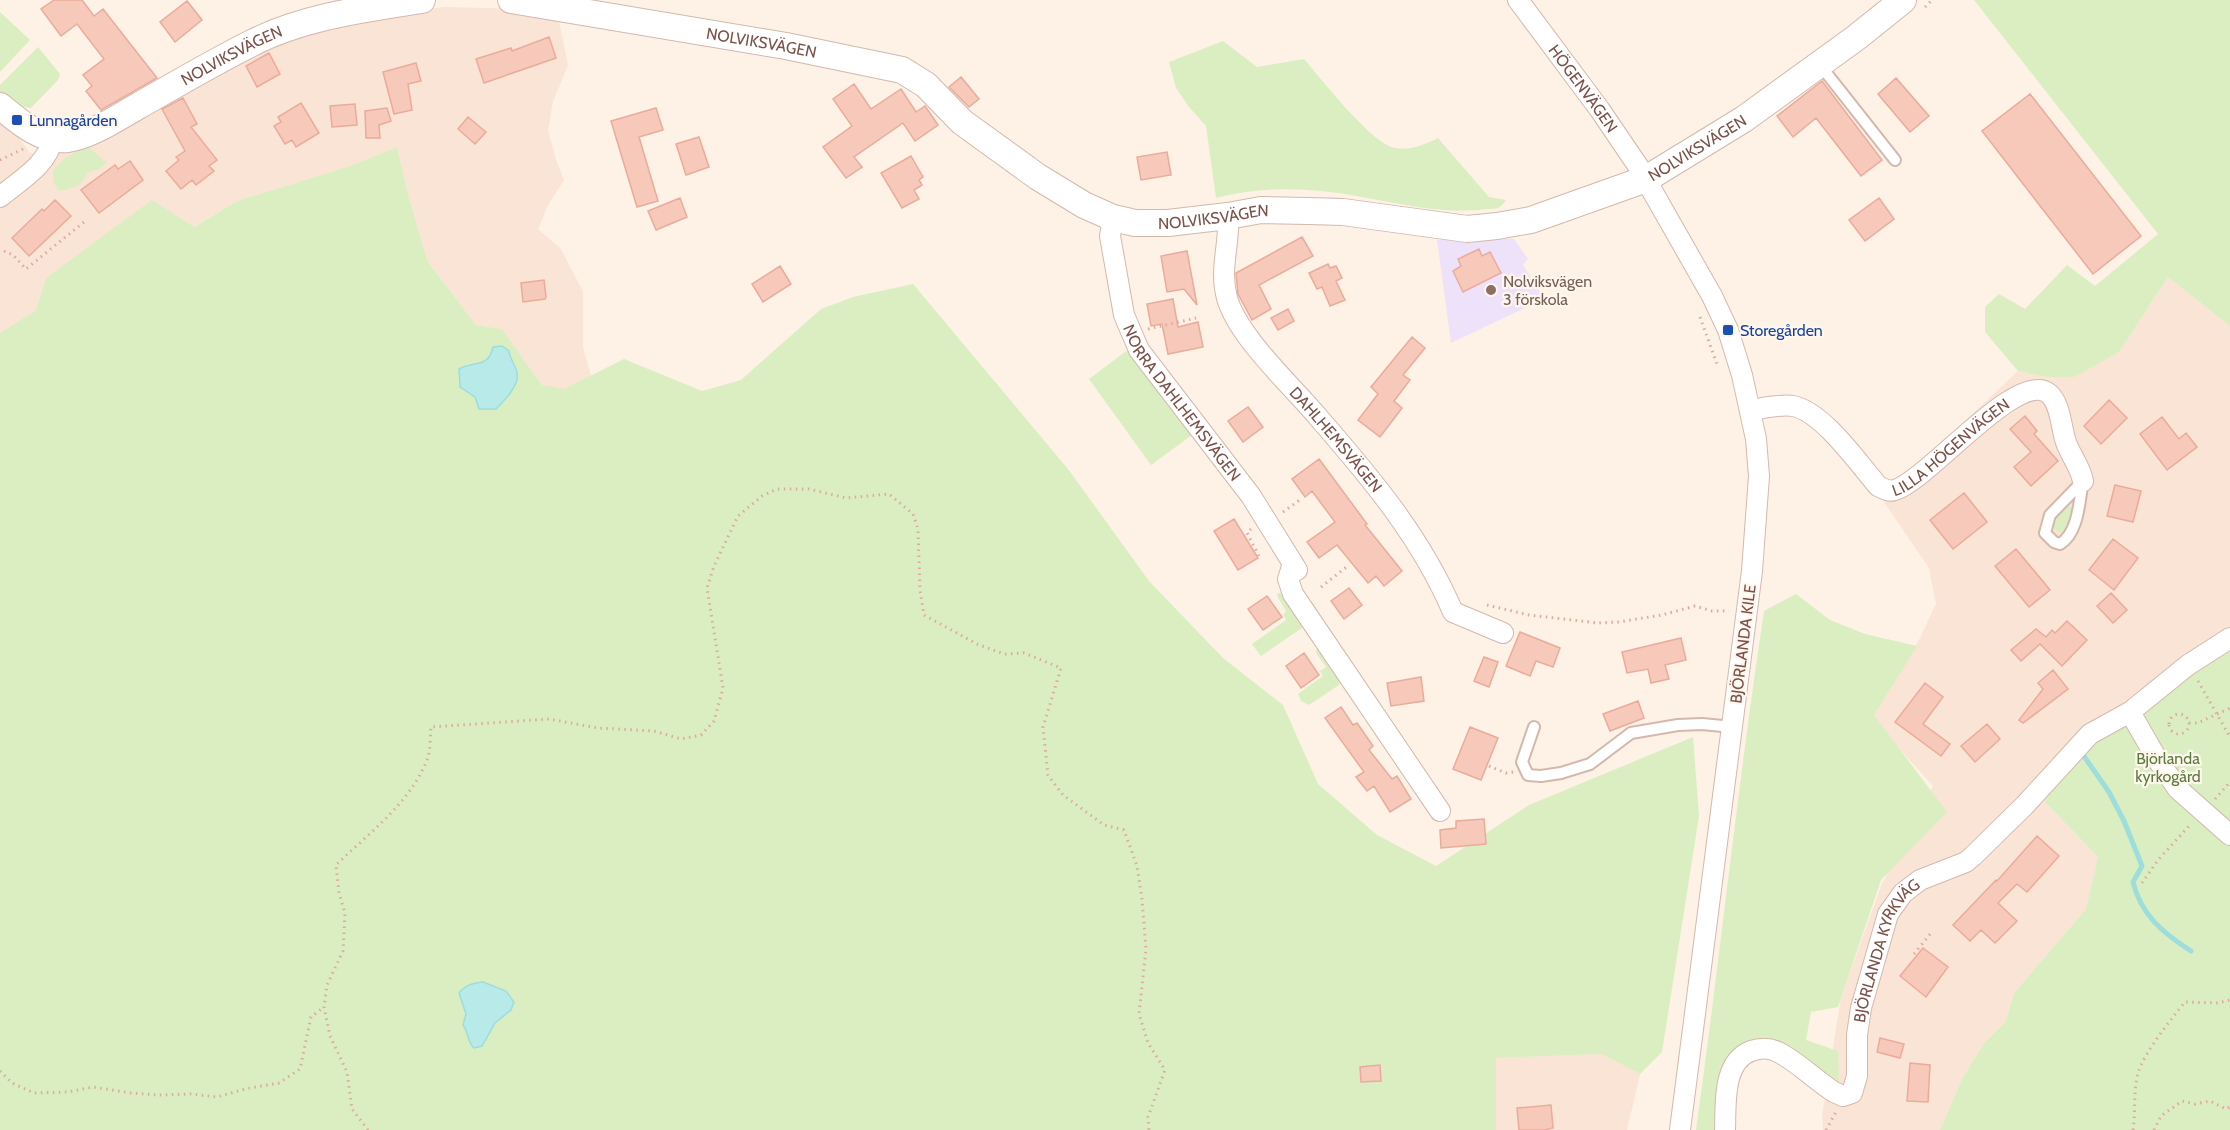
<svg xmlns="http://www.w3.org/2000/svg" width="2230" height="1130" font-family="Cabin,sans-serif">
	<rect width="100%" height="100%" fill="#fef1e6"/>
	<!-- residential -->
	<path fill="#f9e4d6" d="M444,7L526,9L558,17L568,65L553,101L548,130L556,160L564,180L548,205L538,229L561,249L583,292V347L591,376L564,390L542,385L502,329L476,325L428,262L409,198L397,147L350,166L237,201L193,227L46,278L36,310L0,333V113L30,153H64L97,139L273,40L367,17Z
		M2168,277L2230,326V645L2045,802L2098,857L2086,909L2014,993L2006,1021L1985,1042L1962,1079L1940,1130H1823L1822,1116L1841,998L1881,886L1933,786L1872,718L1919,640L1936,604L1929,568L1882,499L2018,371L2046,377L2119,352Z
		M1601,1054L1640,1074L1627,1130H1496L1495,1058Z"/>
	<!-- education -->
	<path fill="#eee2fb" d="M1466,238L1514,239L1528,259L1523,265L1544,299L1451,343L1437,240Z"/>
	<!-- green -->
	<path fill="#dbeec2" fill-rule="evenodd" d="M1974,0H2230V326L2168,277L2119,352L2074,377H2046L2018,371L1985,332V307L1999,294L2025,309L2067,265L2095,286L2158,234Z
		M0,12L30,40L0,72Z
		M1223,41L1257,67L1304,59C1322,80 1366,136 1389,146C1405,153 1424,145 1438,138L1489,197L1506,200C1504,203 1502,205 1500,207C1496,209 1491,209 1486,209C1427,217 1368,193 1308,190C1277,188 1247,190 1216,198L1206,126L1189,107L1176,88L1169,62Z
		M38,47L60,74L58,80L31,108C18,108 10,99 0,92V85Z
		M87,146L107,163L98,170H93L86,174C83,186 71,189 59,191L53,182V170L65,158Z
		M397,147L409,198L428,262L476,325L502,329L542,385L564,389L624,359L702,391L741,380L821,309L853,297L913,284L1068,469L1149,581L1223,658L1283,705L1318,784L1377,835L1436,866L1529,805L1693,737L1699,816L1662,1052L1640,1074L1601,1054L1496,1058V1130H0V333L36,310L46,278L152,200L194,227L237,201L350,166ZM491,356L510,359L515,367L512,391L506,396L502,403L477,400L475,397L467,364L484,362ZM459,993L514,1002L511,1010L505,1016L495,1023L489,1032L470,1044L468,1031L463,1025L466,1014Z
		M1129,349L1192,435L1151,465L1089,379Z
		M2066,504L2070,506C2075,517 2070,526 2060,533L2052,528C2052,517 2058,512 2066,504Z
		M1278,593H1281L1299,619L1302,628L1261,656L1252,644L1286,620L1283,615L1286,611L1277,596Z
		M1796,594L1830,620L1865,634L1917,646L1874,715L1947,812L1881,880L1838,1007L1811,1012L1806,1040L1838,1051L1839,1081L1780,1046L1753,1042L1716,1130H1696C1720,957 1738,783 1764,611Z
		M2230,645V1130H1940L1962,1079L1985,1042L2006,1021L2014,993L2086,909L2098,857L2045,802L2057,775L2081,749Z
		M1317,647L1340,681L1339,685L1309,705L1301,701L1298,694L1323,676L1320,671L1326,667L1316,653Z"/>
	<!-- water -->
	<path fill="#b8eae9" stroke="#9ddddc" stroke-width="1.5" d="M502,346L509,351C510,360 516,365 517,373C520,385 504,401 496,409H479L475,397L460,387L459,369C474,360 488,369 493,347Z
		M483,982L506,991L514,1002L511,1010L495,1023L482,1046L474,1048C467,1042 469,1033 463,1025L466,1014L459,993C465,985 473,983 483,982Z"/>
	<g fill="none" stroke-linecap="round" stroke-linejoin="round">
		<!-- stream -->
		<path stroke="#9ddddc" stroke-width="5" d="M2081,752L2109,792L2124,821L2142,866L2133,882C2141,915 2163,933 2191,951"/>
	</g>
	<!-- building -->
	<path fill="#f6c9bb" stroke="#ebab9a" stroke-width="1.5" d="M54,0H82L94,16L103,9L157,78L101,110L86,91L92,86L83,75L104,59L77,24L61,36L41,9Z
		M187,1L202,20L175,42L160,22Z
		M549,37L556,58L484,83L476,59L511,48L512,51Z
		M269,53L280,74L257,87L246,66Z
		M416,63L421,81L408,84L412,110L394,114L383,72Z
		M961,77L979,99L969,107L949,87Z
		M1896,78L1929,116L1910,132L1878,94Z
		M1822,81L1882,160L1861,176L1816,118L1793,137L1777,116Z
		M854,84L871,109L901,89L916,112L925,106L938,125L915,141L903,123L854,157L862,167L846,178L823,147L852,126L833,99Z
		M2030,94L2141,236L2093,274L1982,131Z
		M183,98L197,124L191,127L217,160L209,166L214,171L196,185L192,180L181,189L166,171L179,160L176,157L185,151L162,109Z
		M301,103L319,133L296,147L292,140L285,144L274,126L281,122L278,117Z
		M355,104L357,125L332,127L330,106Z
		M387,108L391,121L379,125L380,138H366L365,111Z
		M656,108L663,130L639,137L658,201L637,207L611,121Z
		M468,117L486,132L475,144L458,129Z
		M699,137L709,167L686,175L676,144Z
		M1167,152L1171,175L1141,180L1137,157Z
		M911,156L923,177L919,180L922,185L914,190L919,199L902,208L881,173Z
		M130,161L143,180L99,213L81,190L115,165L118,169Z
		M680,198L687,217L656,230L648,211Z
		M1879,198L1894,219L1865,241L1849,220Z
		M55,200L71,216L29,256L12,238L42,209L44,211Z
		M1302,237L1313,256L1259,285L1271,309L1252,320L1238,294L1236,273Z
		M1479,249L1482,256L1490,252L1501,273L1463,292L1453,271L1461,266L1458,259Z
		M1187,251L1197,305L1184,289L1167,292L1161,256Z
		M1328,264L1330,268L1336,266L1342,278L1336,281L1345,300L1330,306L1322,287L1317,289L1309,273Z
		M780,266L791,284L763,302L752,284Z
		M544,280L546,297L545,299L523,302L521,283Z
		M1173,299L1178,327L1198,322L1203,347L1168,354L1162,324L1151,326L1147,304Z
		M1288,309L1294,321L1278,330L1271,318Z
		M1412,337L1425,348L1403,375L1410,380L1394,401L1402,408L1380,437L1358,420L1378,394L1371,387Z
		M2109,400L2127,418L2101,444L2084,426Z
		M1248,407L1263,427L1243,442L1228,421Z
		M2025,416L2037,431L2034,434L2058,461L2031,486L2014,467L2031,452L2010,429Z
		M2162,417L2179,439L2186,433L2197,447L2167,470L2140,434Z
		M1319,459L1367,524L1365,525L1402,571L1384,586L1376,576L1368,583L1337,545L1319,558L1307,542L1335,522L1312,491L1305,497L1292,479Z
		M2115,485L2141,491L2133,522L2107,516Z
		M1964,493L1987,522L1953,549L1930,520Z
		M1234,519L1258,558L1238,570L1214,531Z
		M2113,539L2138,558L2114,590L2089,570Z
		M2016,549L2050,590L2029,607L1995,566Z
		M1349,588L1362,605L1344,619L1331,601Z
		M2111,593L2127,610L2113,623L2097,606Z
		M1267,596L1282,617L1263,630L1248,609Z
		M2067,621L2087,640L2062,666L2040,644L2021,661L2011,650L2036,629L2046,637L2052,630L2055,633Z
		M1520,632L1560,648L1553,667L1536,661L1530,676L1506,666Z
		M1681,638L1686,660L1665,665L1669,679L1651,683L1648,669L1627,673L1622,652Z
		M1304,653L1319,675L1301,688L1286,666Z
		M1484,657L1498,662L1489,687L1474,681Z
		M2053,670L2068,689L2023,723L2019,720L2043,689L2038,683Z
		M1421,677L1424,701L1391,706L1387,683Z
		M1925,683L1943,697L1923,724L1950,744L1941,756L1895,722Z
		M1638,701L1644,718L1610,731L1603,714Z
		M1341,707L1353,725L1357,723L1373,746L1369,750L1392,779L1397,776L1411,799L1390,812L1374,786L1367,791L1356,777L1364,772L1325,718Z
		M1987,724L2000,739L1975,762L1961,746Z
		M1470,727L1498,738L1481,780L1453,769Z
		M1484,819L1486,844L1441,848L1440,830L1456,828V821Z
		M2037,836L2059,856L2027,892L2017,884L1998,903L2017,921L1995,943L1981,930L1970,941L1953,925L1996,880L1997,881Z
		M1923,948L1948,967L1926,997L1900,976Z
		M1880,1038L1904,1044L1900,1058L1877,1052Z
		M1910,1063L1930,1065L1928,1102L1907,1101Z
		M1380,1065L1381,1081L1361,1082L1360,1067Z
		M1551,1105L1553,1128L1544,1130H1519L1517,1108Z"/>
	<g fill="none" stroke-linecap="round" stroke-linejoin="round">
		<defs>
			<path id="service" d="M1820,65L1895,160
				M2083,481C2079,501 2079,532 2060,544L2054,542L2045,533L2050,515Z
				M1534,727L1522,762L1528,775L1541,776L1561,773L1590,764L1631,733L1678,725L1702,724L1733,727"/>
			<g id="minor">
				<path id="s1" d="M1518,0L1600,110L1638,166L1712,296L1728,330L1742,375L1756,439L1759,476L1752,571L1680,1130"/>
				<path d="M0,197C20,180 47,166 53,138"/>
				<path id="s2" d="M1228,216C1230,244 1219,269 1227,298C1238,337 1292,386 1318,417C1371,478 1421,537 1453,612L1503,633"/>
				<path id="s3" d="M1113,218L1110,236L1124,315L1139,350L1251,496L1297,570"/>
				<path id="s4" d="M1751,410C1764,408 1780,404 1793,406C1822,411 1859,464 1878,486C1884,489 1889,492 1895,490C1928,480 2017,370 2048,393C2060,402 2061,425 2065,439C2069,454 2080,465 2083,481"/>
				<path d="M1293,564L1288,579L1293,594L1440,811"/>
				<path d="M2130,712L2157,759L2178,789L2230,835"/>
				<path id="s5" d="M1725,1130C1726,1105 1722,1062 1751,1051C1760,1048 1768,1047 1778,1052C1798,1062 1815,1080 1834,1092L1843,1096L1852,1093L1857,1076V1035L1861,1008L1888,914L1903,893L1920,880L1966,862L1973,856L2025,805L2090,734L2130,712L2188,665L2230,638"/>
			</g>
			<g id="tertiary">
				<path id="s6" d="M511,0L786,46L902,70L926,85L962,122L1038,177L1084,205L1113,218L1135,223H1168L1228,216L1261,210L1309,211L1343,212L1467,229L1497,226L1531,220L1646,179L1744,119L1857,37L1903,0"/>
				<path id="s7" d="M0,106C18,121 42,142 68,139C92,135 117,118 138,106C175,85 212,63 250,44C302,17 364,9 422,0"/>
			</g>
		</defs>
		<!-- service casing -->
		<use href="#service" stroke="#d4b8ad" stroke-width="14"/>
		<!-- minor casing -->
		<use href="#minor" stroke="#d4b8ad" stroke-width="22"/>
		<!-- tertiary casing -->
		<use href="#tertiary" stroke="#d4b8ad" stroke-width="28"/>
		<!-- path -->
		<path stroke="#dcab9d" stroke-width="3" stroke-dasharray="1.5 4.5" stroke-linecap="butt" d="M1925,7L1932,0
			M0,160L23,149
			M4,251L13,255L26,269L84,222
			M1700,317L1718,367
			M1148,329L1196,318
			M1283,512L1301,499
			M1251,529L1247,533L1260,558
			M1321,587L1349,565
			M1487,605L1529,615L1598,623L1618,622L1662,615L1695,606L1712,611H1729
			M2198,681L2230,737
			M2169 724a10 10 0 1 1 20 0a10 10 0 1 1-20 0Z
			M2189,723H2198L2230,708
			M1489,766L1506,773L1513,772
			M2215,799L2230,782
			M2142,883L2158,860L2190,825
			M1914,954L1931,933
			M0,1071L12,1083L34,1093L68,1092L93,1087L131,1093L159,1095L191,1094L217,1097L245,1089L279,1083L300,1069L311,1017L324,1007
			M368,1130L352,1109L347,1072L330,1036L324,1007L327,985L343,951L345,913L339,893L336,865C369,833 410,803 427,760C431,750 430,737 431,727L549,719L598,728L654,731L681,739L701,735L714,721L723,688L707,588L714,566L738,516L762,496L777,489H809L846,498L889,494L913,514L918,529L920,590L924,615L977,644L1004,654L1024,653L1061,668L1043,727L1048,775L1063,795L1104,825L1124,830L1137,866L1142,899L1146,949L1139,1014L1148,1043L1165,1070L1148,1117L1149,1130
			M1826,1130L1836,1112
			M2133,1130C2136,1111 2133,1092 2138,1073C2144,1053 2171,1019 2185,1002L2218,1003L2230,1000
			M2154,1130L2161,1116L2182,1101L2195,1104L2210,1101L2226,1109L2230,1107"/>
		<!-- service -->
		<use href="#service" stroke="#fff" stroke-width="10"/>
		<!-- minor -->
		<use href="#minor" stroke="#fff" stroke-width="20"/>
		<!-- tertiary -->
		<use href="#tertiary" stroke="#fff" stroke-width="26"/>
	</g>
	<!-- markers -->
	<g fill="#1a4fb4" stroke="#fff6ee" stroke-width="2">
		<rect x="11" y="114" width="12" height="12" rx="3"/>
		<rect x="1722" y="324" width="12" height="12" rx="3"/>
	</g>
	<circle fill="#8d6e63" stroke="#fff6ee" stroke-width="2" cx="1491" cy="290" r="6"/>
	<g text-anchor="middle" dominant-baseline="central" stroke-width="4.5" stroke-linejoin="round" paint-order="stroke">
		<!-- street labels -->
		<g font-size="16" fill="#7b5148" stroke="#fff6ee">
			<text stroke="none"><textPath href="#s6" startOffset="254">NOLVIKSVÄGEN</textPath></text>
			<text stroke="none"><textPath href="#s7" startOffset="262">NOLVIKSVÄGEN</textPath></text>
			<text stroke="none"><textPath href="#s1" startOffset="110">HÖGENVÄGEN</textPath></text>
			<text stroke="none"><textPath href="#s6" startOffset="1260">NOLVIKSVÄGEN</textPath></text>
			<text stroke="none"><textPath href="#s6" startOffset="758">NOLVIKSVÄGEN</textPath></text>
			<text stroke="none"><textPath href="#s3" startOffset="204">NORRA DAHLHEMSVÄGEN</textPath></text>
			<text stroke="none"><textPath href="#s2" startOffset="262">DAHLHEMSVÄGEN</textPath></text>
			<text stroke="none"><textPath href="#s4" startOffset="249">LILLA HÖGENVÄGEN</textPath></text>
			<text transform="translate(1743 644) rotate(-83)">BJÖRLANDA KILE</text>
			<text stroke="none"><textPath href="#s5" startOffset="354">BJÖRLANDA KYRKVÄG</textPath></text>
		</g>
		<!-- transit labels -->
		<g font-size="16" fill="#164399" stroke="#fff6ee" text-anchor="start">
			<text x="29" y="120">Lunnagården</text>
			<text x="1740" y="330">Storegården</text>
		</g>
		<!-- education labels -->
		<g font-size="16" fill="#785e54" stroke="#fff6ee" text-anchor="start">
			<text x="1503" y="281">Nolviksvägen<tspan x="1503" dy="18">3 förskola</tspan></text>
		</g>
		<!-- park labels -->
		<g font-size="16" fill="#597b3c" stroke="#fff6ee">
			<text x="2168" y="758">Björlanda<tspan x="2168" dy="18">kyrkogård</tspan></text>
		</g>
	</g>
</svg>
